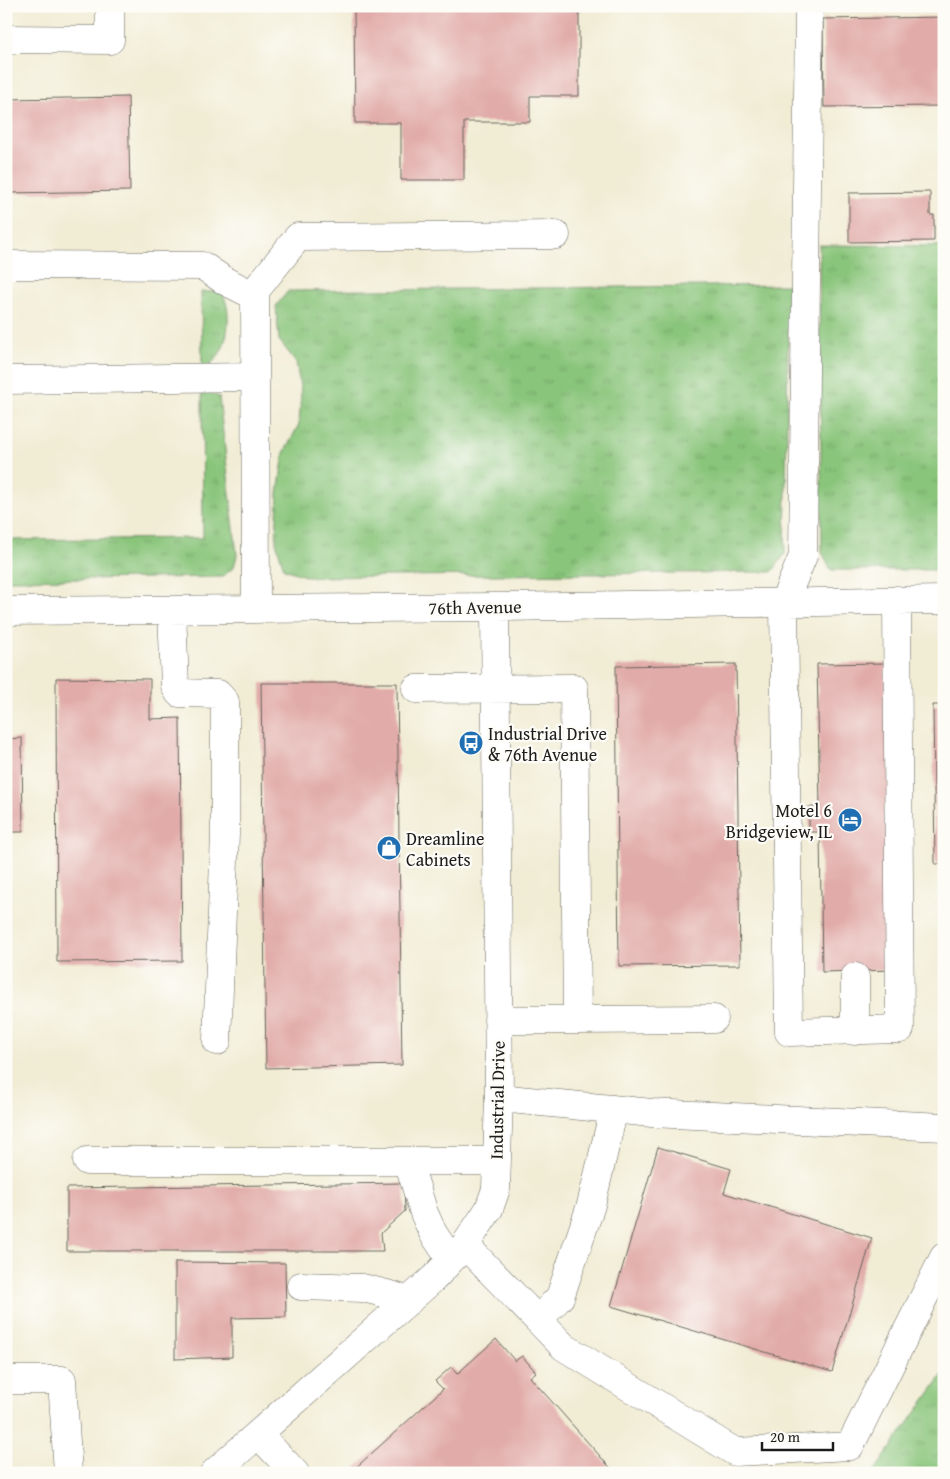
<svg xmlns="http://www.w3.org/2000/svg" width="950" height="1479" font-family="'Gentium Book Plus',serif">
	<defs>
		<pattern id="grass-tufts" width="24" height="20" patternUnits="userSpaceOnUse" patternTransform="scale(1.25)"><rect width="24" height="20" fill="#89c57a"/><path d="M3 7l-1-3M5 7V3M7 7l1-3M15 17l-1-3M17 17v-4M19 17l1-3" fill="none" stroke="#76a969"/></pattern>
	</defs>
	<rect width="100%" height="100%" fill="#fdfcf7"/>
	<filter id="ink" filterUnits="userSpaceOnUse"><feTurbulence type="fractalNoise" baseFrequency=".02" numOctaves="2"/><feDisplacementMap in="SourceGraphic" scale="10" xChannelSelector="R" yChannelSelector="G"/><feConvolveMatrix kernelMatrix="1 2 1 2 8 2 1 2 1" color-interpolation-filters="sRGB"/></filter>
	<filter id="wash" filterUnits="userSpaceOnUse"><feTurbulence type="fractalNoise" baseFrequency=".0096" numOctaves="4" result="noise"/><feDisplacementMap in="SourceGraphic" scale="20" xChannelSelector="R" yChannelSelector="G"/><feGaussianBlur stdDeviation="1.12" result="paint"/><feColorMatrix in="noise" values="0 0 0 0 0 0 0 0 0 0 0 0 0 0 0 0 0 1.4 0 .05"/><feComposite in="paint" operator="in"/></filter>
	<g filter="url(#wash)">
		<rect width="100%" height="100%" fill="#f1ecd4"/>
		<!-- grass -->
		<path fill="url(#grass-tufts)" stroke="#52704b" d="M819,245L944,246V570H831L822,552Z
			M789,285L785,554L772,572L308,577L284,569L276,542L278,493L284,453L299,424L301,392L296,362L279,340L276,306L288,291Z
			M221,291C233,309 229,343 216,359C212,364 207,365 202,367L201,292Z
			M202,389L219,397L237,555L234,567L222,577L6,580V540L203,538Z
			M944,1373V1473H873Z"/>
		<g id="blocks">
			<!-- building -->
			<path fill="#e1aba9" d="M354,6H579V96H530V122H464V180H401V123H355Z
				M944,17V106L824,107L823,19Z
				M128,97L130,191L6,193V99Z
				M930,192V215H934V241L849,242V193Z
				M888,663L893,970L822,972L820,832H809V807H820L817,664Z
				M736,664L740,965L619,966L616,666Z
				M56,678L150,679V719L180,718L182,961L57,962Z
				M261,683H397L402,1065L266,1068Z
				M933,705H944V864H935Z
				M22,738L23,832H6V739Z
				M658,1147L731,1169L724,1193L872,1238L832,1372L611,1306Z
				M404,1183L405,1211L381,1233L383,1251H67V1188Z
				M175,1262L285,1263L286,1317L232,1318V1357L175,1359Z
				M496,1339L515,1361L522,1356L536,1372L530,1377L615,1473H352L351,1472L443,1389L435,1381L451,1367L457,1374Z"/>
		</g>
	</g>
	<g filter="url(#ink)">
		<use href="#blocks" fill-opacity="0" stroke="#67655c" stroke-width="1"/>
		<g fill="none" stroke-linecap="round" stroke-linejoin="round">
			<defs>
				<path id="minor" d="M809,6L803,556L784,602L789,1032L900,1029L897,600
					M6,39L110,40V6
					M6,265L203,266L225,281L255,296
					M6,380L255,377
					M256,609L255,291L298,237L556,235
					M172,610L175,686L179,693L218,694L225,702V834L217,1041
					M6,611L495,607L944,600
					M416,689L574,688L577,1020L714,1019
					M498,1020H577
					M855,1031V977
					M499,1098L652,1113L944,1127
					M87,1161H497
					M408,1161L424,1213L433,1233L451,1260
					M465,1245L564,1347L735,1452L850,1446L944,1257
					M301,1286L363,1288L391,1295L409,1301
					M538,1320L560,1297L591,1205L614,1109
					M6,1380H62L68,1473
					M258,1434L295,1473
					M214,1473L434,1278L465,1245L489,1209L496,1189L499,1098L495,607"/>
			</defs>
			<!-- minor casing -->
			<use href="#minor" stroke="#67655c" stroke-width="29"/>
			<!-- minor -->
			<use href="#minor" stroke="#fff" stroke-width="28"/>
		</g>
	</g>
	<!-- icons -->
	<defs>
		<symbol id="bus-disc" viewBox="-11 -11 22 22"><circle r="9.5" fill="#1f6fb2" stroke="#fdfcf7"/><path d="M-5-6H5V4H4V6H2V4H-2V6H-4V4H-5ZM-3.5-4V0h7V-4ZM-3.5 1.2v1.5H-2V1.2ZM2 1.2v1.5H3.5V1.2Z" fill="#fff"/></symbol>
		<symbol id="hotel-disc" viewBox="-11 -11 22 22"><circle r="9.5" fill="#1f6fb2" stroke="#fdfcf7"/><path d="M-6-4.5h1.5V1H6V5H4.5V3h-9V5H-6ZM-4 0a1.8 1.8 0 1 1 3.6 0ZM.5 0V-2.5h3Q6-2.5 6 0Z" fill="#fff"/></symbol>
		<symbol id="shop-disc" viewBox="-11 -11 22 22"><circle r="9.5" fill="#1f6fb2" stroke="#fdfcf7"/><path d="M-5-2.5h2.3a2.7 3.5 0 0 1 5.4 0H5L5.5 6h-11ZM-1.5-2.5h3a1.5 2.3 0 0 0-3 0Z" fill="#fff"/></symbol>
	</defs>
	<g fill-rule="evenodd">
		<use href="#bus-disc" x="457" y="729" width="28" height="28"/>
		<use href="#hotel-disc" x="836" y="806" width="28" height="28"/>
		<use href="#shop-disc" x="375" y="834" width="28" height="28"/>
	</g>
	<g text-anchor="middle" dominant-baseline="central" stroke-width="4.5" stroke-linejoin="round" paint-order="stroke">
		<!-- street labels -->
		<g font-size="18" fill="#1c1c1c" stroke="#fdfcf7">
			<text transform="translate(475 607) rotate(-1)">76th Avenue</text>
			<text transform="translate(497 1100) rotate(-89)">Industrial Drive</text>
		</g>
		<!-- poi labels -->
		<g font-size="18" fill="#1c1c1c" stroke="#fdfcf7" text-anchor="start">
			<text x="488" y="733">Industrial Drive<tspan x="488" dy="21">&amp; 76th Avenue</tspan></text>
			<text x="832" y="810" text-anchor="end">Motel 6<tspan x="832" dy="21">Bridgeview, IL</tspan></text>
			<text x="406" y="838">Dreamline<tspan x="406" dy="21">Cabinets</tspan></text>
		</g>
	</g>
	<!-- margin -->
	<rect width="950" height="1479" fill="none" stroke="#fdfcf7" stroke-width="25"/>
	<!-- scale -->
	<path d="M762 1442v8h71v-8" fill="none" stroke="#1c1c1c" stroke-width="2.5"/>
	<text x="770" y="1442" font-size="15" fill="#1c1c1c" stroke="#fdfcf7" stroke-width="4" paint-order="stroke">20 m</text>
</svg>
